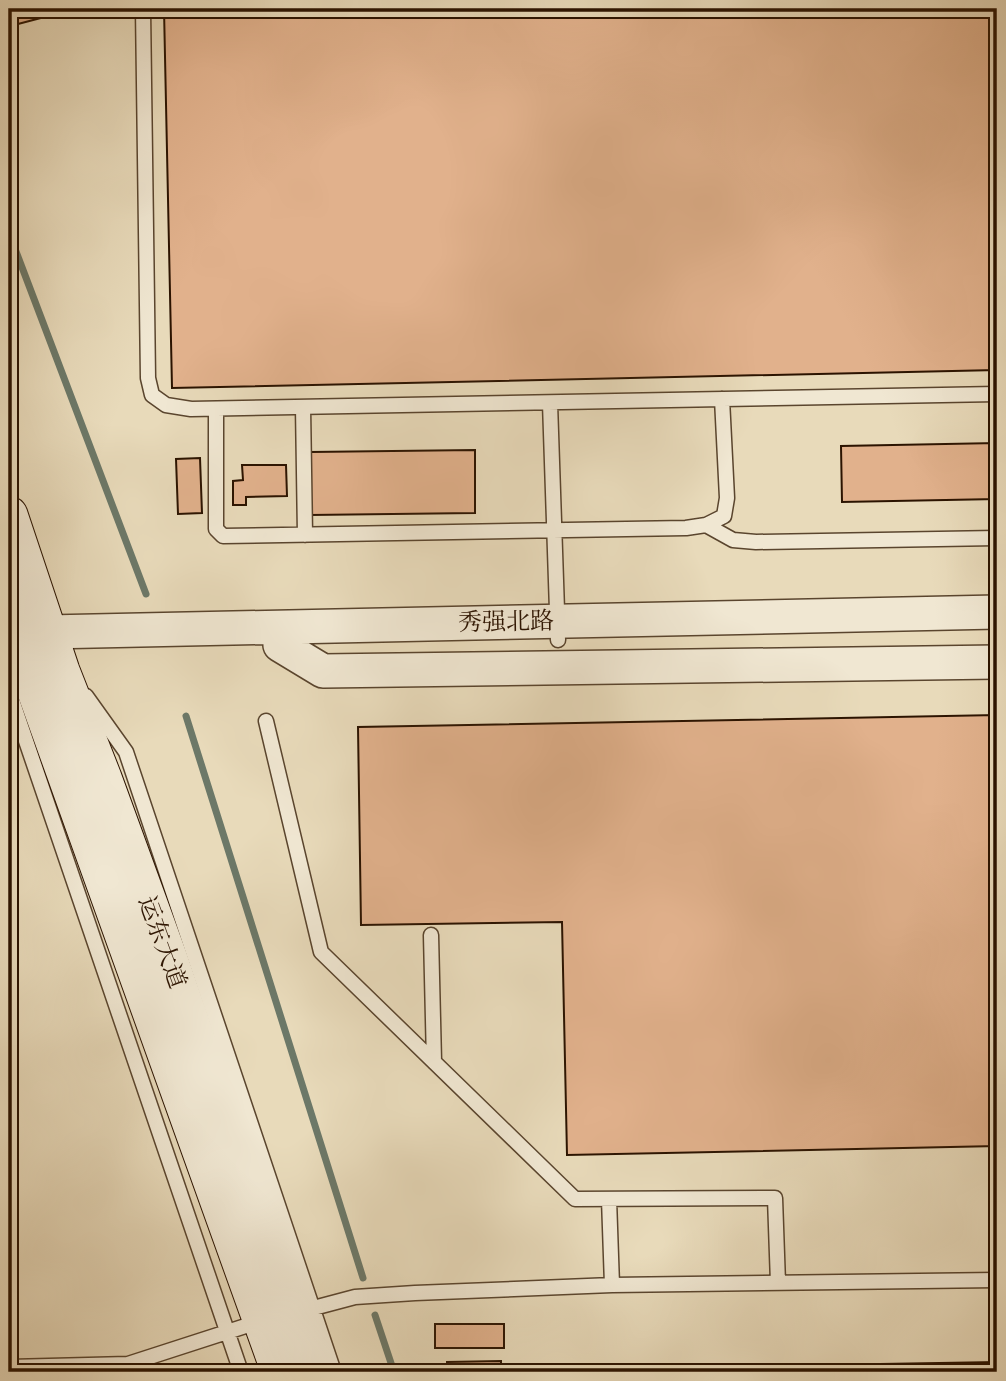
<svg xmlns="http://www.w3.org/2000/svg" width="1006" height="1381" font-family="'EB Garamond','Noto Serif SC',serif">
	<rect width="100%" height="100%" fill="#e8daba"/>
	<filter id="stains"><feTurbulence type="fractalNoise" baseFrequency=".00286" numOctaves="4"/><feColorMatrix values="0 0 0 0 .2 0 0 0 0 .09 0 0 0 0 .02 0 0 0 .5 -.17"/></filter>
	<radialGradient id="worn" r=".72"><stop offset=".6" stop-color="#630" stop-opacity="0"/><stop offset="1" stop-color="#630" stop-opacity=".3"/></radialGradient>
	<g fill="none" stroke-linecap="round" stroke-linejoin="round">
		<!-- stream -->
		<path stroke="#6c7868" stroke-width="7" d="M9,233L146,594
			M186,716L363,1278
			M375,1315L394,1372"/>
	</g>
	<!-- building -->
	<path fill="#e1b18c" stroke="#2b1300" stroke-width="2" d="M14,9H75L18,24Z
		M164,9H997V370L172,388Z
		M997,443V499L842,502L841,446Z
		M475,450V513L310,515V452Z
		M200,458L202,513L178,514L176,459Z
		M242,465H286L287,496L246,497V505H233V481L243,480Z
		M997,715V1146L567,1155L562,922L361,925L358,727Z
		M435,1324H504V1348H435Z
		M501,1361V1372H447V1362Z
		M997,1362V1372H595V1369Z"/>
	<g fill="none" stroke-linecap="round" stroke-linejoin="round">
		<defs>
			<path id="service" d="M143,9L148,378L152,395L166,405L191,409L997,394
				M550,403L558,640
				M303,407L305,535
				M216,409V529L223,536L686,528L706,525L724,516L727,498L722,399
				M706,525L733,540L756,542L997,538
				M9,691L241,1372
				M86,696L126,752L334,1372
				M266,721L321,952L575,1199L775,1198L778,1283
				M431,935L434,1062
				M609,1199L612,1285
				M291,1314L355,1297L415,1293L612,1285L997,1280
				M9,1367L128,1364L261,1321"/>
			<path id="tertiary" d="M24,636L48,632L997,612
				M280,645L323,671L997,662"/>
			<path id="secondary" d="M9,515L61,671L103,778L169,959L310,1372
				M9,616L280,1372"/>
		</defs>
		<!-- service casing -->
		<use href="#service" stroke="#5a452e" stroke-width="17"/>
		<!-- tertiary casing -->
		<use href="#tertiary" stroke="#5a452e" stroke-width="36"/>
		<!-- secondary casing -->
		<use href="#secondary" stroke="#2b1300" stroke-width="39"/>
		<!-- service -->
		<use href="#service" stroke="#f0e7d2" stroke-width="14"/>
		<!-- tertiary -->
		<use href="#tertiary" stroke="#f0e7d2" stroke-width="33"/>
		<!-- secondary -->
		<use href="#secondary" stroke="#f0e7d2" stroke-width="37"/>
	</g>
	<g text-anchor="middle" dominant-baseline="central" stroke-width="5" stroke-linejoin="round" paint-order="stroke">
		<!-- street labels -->
		<g font-size="24" fill="#2b1300" stroke="#f0e7d2">
			<text transform="translate(506 621) rotate(-1)">秀强北路</text>
			<text transform="translate(163 942) rotate(70)">运东大道</text>
		</g>
	</g>
	<!-- margin -->
	<rect width="1006" height="1381" fill="none" stroke="#e8daba" stroke-width="35"/>
	<rect x="10" y="10" width="985" height="1360" fill="none" stroke="#2b1300" stroke-width="3.5"/>
	<rect x="18" y="18" width="971" height="1346" fill="none" stroke="#2b1300" stroke-width="2"/>
	<rect width="100%" height="100%" filter="url(#stains)"/>
	<rect width="100%" height="100%" fill="url(#worn)"/>
</svg>
